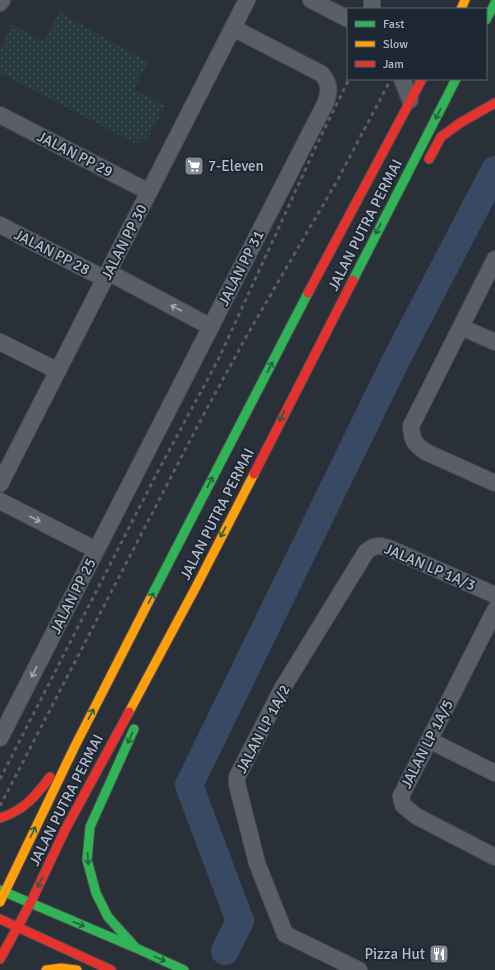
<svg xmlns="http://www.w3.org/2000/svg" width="495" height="970" font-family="Signika,sans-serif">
	<defs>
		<pattern id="grass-dots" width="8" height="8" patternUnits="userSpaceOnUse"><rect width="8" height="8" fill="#273a3e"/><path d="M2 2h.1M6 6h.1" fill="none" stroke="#445559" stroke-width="1.8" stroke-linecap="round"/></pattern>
	</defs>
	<rect width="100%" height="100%" fill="#2a3038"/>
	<!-- grass -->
	<path fill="url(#grass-dots)" d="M59,12L148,62L134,89L165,106L148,138L137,144L0,73V49L12,24L44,42Z"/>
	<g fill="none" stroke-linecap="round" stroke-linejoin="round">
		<!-- river -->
		<path stroke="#384963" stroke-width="28" d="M225,951L240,921L189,785L396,360L495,170"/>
		<defs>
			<path id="street" d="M311,0L348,19
				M372,0V9
				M0,3L2,0
				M402,79L410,100
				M0,115L149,192
				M0,225L105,279
				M495,259L411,426C412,440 414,444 426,452L495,483
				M108,272L211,327
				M461,327L495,342
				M0,342L58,371
				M0,484L247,0
				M0,501L96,550
				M495,610L401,796L403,805L416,816L495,857
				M0,738L325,104C330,91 330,85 322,74L233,28
				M429,740L495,773
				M359,970L285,934L257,863L237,784V777L282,689L366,552C375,544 381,545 391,549L495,595"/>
			<path id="fast" d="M486,20L495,3
				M353,280L456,79
				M150,599L308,293
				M134,729L90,827L87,860L96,893L108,917L136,948
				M0,890L136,948L184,970"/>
			<path id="slow" d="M461,9L465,0
				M129,712L197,585L254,474
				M0,902L74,748L150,599
				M46,970L61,968L77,970"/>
			<path id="jam" d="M429,159L441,137L460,123L495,103
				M308,293L422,79
				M254,474L353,280
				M0,818C23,811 36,796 50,777
				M0,919L111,970
				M0,959L30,904L65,830L129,712"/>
		</defs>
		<!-- street casing -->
		<use href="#street" stroke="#484c53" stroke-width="18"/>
		<!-- fast casing -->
		<use href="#fast" stroke="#484c53" stroke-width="11"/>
		<!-- slow casing -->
		<use href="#slow" stroke="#484c53" stroke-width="11"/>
		<!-- jam casing -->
		<use href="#jam" stroke="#484c53" stroke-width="11"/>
		<!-- street -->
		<use href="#street" stroke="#5a5e66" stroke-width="16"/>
		<!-- fast -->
		<use href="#fast" stroke="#30b455" stroke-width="9"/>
		<!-- slow -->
		<use href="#slow" stroke="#ff9f0a" stroke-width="9"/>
		<!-- jam -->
		<use href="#jam" stroke="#e5322d" stroke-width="9"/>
		<!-- rail -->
		<path stroke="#595d64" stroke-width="3" stroke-dasharray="4 4" stroke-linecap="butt" d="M0,779L156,475L219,358L318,142L349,79
			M0,806L198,425L246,337L337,181L391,79"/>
	</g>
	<!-- one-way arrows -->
	<defs><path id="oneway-shaft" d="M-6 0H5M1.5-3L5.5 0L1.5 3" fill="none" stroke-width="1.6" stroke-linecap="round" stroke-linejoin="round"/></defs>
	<g stroke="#255f41">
		<use href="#oneway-shaft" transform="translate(438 114) rotate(117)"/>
		<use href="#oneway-shaft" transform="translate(378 229) rotate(117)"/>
		<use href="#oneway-shaft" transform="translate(270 367) rotate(-63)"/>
		<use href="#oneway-shaft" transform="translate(282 416) rotate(117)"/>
		<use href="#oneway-shaft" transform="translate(210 482) rotate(-63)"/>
		<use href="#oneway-shaft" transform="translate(223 532) rotate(117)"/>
		<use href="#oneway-shaft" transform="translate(151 598) rotate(-63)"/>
		<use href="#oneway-shaft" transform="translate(91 714) rotate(-63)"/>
		<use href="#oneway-shaft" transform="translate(130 738) rotate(114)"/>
		<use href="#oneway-shaft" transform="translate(33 832) rotate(-64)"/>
		<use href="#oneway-shaft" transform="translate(88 859) rotate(86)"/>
		<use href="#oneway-shaft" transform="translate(40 882) rotate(115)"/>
		<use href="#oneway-shaft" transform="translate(79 924) rotate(23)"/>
		<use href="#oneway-shaft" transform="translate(160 959) rotate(25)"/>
	</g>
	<g stroke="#a2a9b5">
		<use href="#oneway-shaft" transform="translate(176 308) rotate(-152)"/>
		<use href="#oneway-shaft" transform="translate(35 519) rotate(27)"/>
		<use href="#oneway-shaft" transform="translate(34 672) rotate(117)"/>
	</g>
	<!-- icons -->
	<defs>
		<symbol id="supermarket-square" viewBox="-11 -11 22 22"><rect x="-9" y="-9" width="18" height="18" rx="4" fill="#848b96" stroke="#1d2633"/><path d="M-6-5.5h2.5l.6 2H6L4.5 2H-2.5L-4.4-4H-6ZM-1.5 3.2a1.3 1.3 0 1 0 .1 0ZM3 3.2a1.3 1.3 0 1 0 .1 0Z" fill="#fff"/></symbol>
		<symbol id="restaurant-square" viewBox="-11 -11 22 22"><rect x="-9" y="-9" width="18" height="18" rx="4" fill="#848b96" stroke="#1d2633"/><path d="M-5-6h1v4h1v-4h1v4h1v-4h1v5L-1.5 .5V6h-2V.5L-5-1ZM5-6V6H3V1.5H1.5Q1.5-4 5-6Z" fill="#fff"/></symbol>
	</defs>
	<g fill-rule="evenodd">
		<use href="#supermarket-square" x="183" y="155" width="22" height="22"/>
		<use href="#restaurant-square" x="428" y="943" width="22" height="22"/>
	</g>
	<g text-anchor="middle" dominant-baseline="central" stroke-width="4" stroke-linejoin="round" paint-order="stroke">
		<!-- street labels -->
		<g font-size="15" fill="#b4bcc9" stroke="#1d2633">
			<text transform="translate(75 154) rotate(27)">JALAN PP 29</text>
			<text transform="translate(365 225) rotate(-63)">JALAN PUTRA PERMAI</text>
			<text transform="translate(124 242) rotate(-63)">JALAN PP 30</text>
			<text transform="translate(52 252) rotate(27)">JALAN PP 28</text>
			<text transform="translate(241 268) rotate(-63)">JALAN PP 31</text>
			<text transform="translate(217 514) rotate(-63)">JALAN PUTRA PERMAI</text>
			<text transform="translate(430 567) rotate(23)">JALAN LP 1A/3</text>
			<text transform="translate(73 596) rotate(-63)">JALAN PP 25</text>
			<text transform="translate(263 729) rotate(-62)">JALAN LP 1A/2</text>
			<text transform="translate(427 744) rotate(-63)">JALAN LP 1A/5</text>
			<text transform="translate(66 800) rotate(-63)">JALAN PUTRA PERMAI</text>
		</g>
		<!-- poi labels -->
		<g font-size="15" fill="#b4bcc9" stroke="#1d2633" text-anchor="start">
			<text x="208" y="166">7-Eleven</text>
			<text x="425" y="954" text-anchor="end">Pizza Hut</text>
		</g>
	</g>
	<!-- legend -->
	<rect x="347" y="8" width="140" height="72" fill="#1d2633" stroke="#59626f"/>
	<rect x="355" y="21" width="20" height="6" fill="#30b455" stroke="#59626f"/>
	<text x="383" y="28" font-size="12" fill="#b4bcc9">Fast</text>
	<rect x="355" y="41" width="20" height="6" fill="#ff9f0a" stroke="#59626f"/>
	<text x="383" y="48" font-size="12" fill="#b4bcc9">Slow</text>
	<rect x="355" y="61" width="20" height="6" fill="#e5322d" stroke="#59626f"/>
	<text x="383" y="68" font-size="12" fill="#b4bcc9">Jam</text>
</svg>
